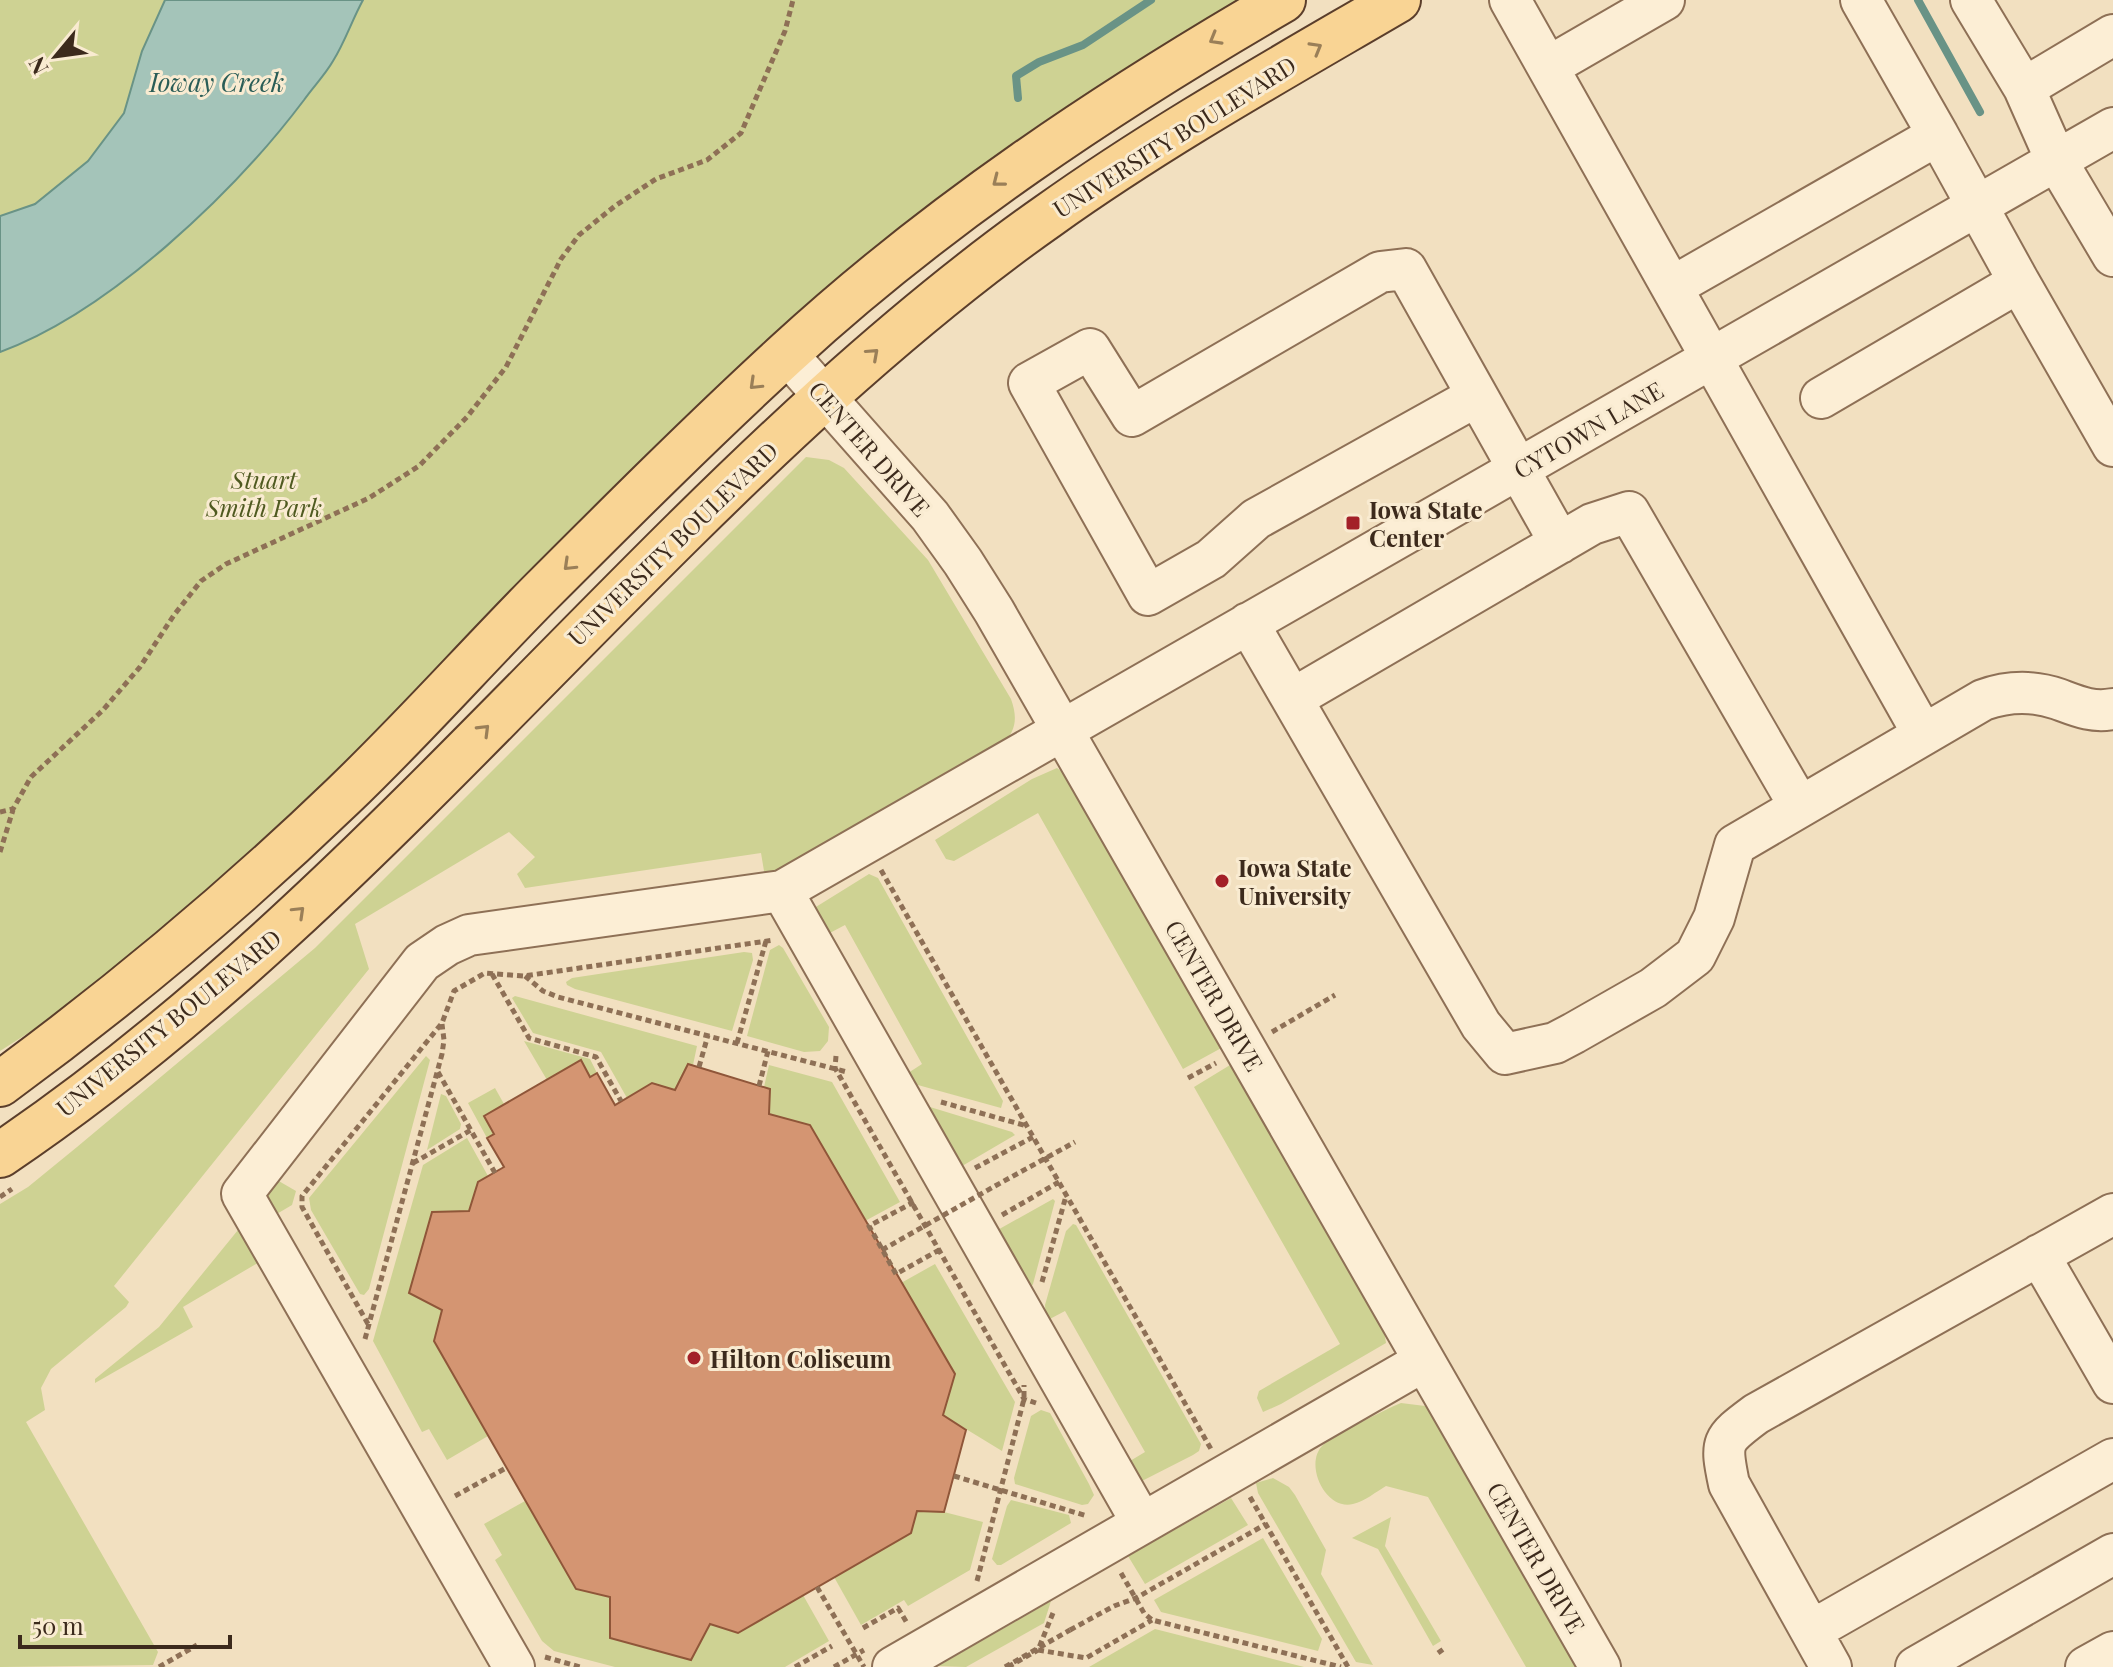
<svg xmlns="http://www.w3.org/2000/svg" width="2113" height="1667" font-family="'Playfair Display',serif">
	<rect width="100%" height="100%" fill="#f2e0c0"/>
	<!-- green -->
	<path fill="#ced293" d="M0,0H165L142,51L124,113L88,161L35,204L0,216Z
		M363,0H1258L1131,72L421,695L127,970L0,1051V352C109,311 234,193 304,100C313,87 325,75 333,61C344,42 353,20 363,0Z
		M806,457L829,460L844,468L928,560L1011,699C1018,719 1016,731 1001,746L780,876L765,877L761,853L525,888L517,874L535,857L509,832L355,924L369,969L114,1286L129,1302L126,1307L51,1369L41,1388L45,1410L26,1422L158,1652L153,1665L0,1667V1204L28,1187L77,1147L315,948Z
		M1057,768L1070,778L1225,1046L1183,1069L1038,813L954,861L946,859L935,840L1032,779Z
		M869,874L878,878L1003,1101L1001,1108L907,1082L905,1075L922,1064L845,925L826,935L811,910Z
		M779,945L783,948L829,1027L828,1041L820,1051L804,1052L747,1036L770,950Z
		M744,952L752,953L753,960L732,1031L575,989L567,985L566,982L572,978Z
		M515,996L697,1046L693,1065L688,1064L675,1090L652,1083L627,1098L601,1052L533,1033L512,998Z
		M524,1041L590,1059L597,1073L590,1077L547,1080Z
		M426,1056L430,1060L369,1289L364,1295L360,1294L311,1210L309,1198Z
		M1235,1062L1383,1325L1386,1343L1281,1404L1263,1412L1257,1398L1259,1391L1340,1344L1194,1087Z
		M769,1065L832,1082L900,1202L865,1221L811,1126L769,1114L770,1090L764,1087Z
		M495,1088L504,1104L484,1116L494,1134L487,1138L468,1103Z
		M441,1094L446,1096L461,1124L460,1129L427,1150Z
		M930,1107L1012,1132L1015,1135L957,1169L923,1108Z
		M467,1138L488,1176L478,1182L469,1211L409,1292L442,1310L434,1342L488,1436L447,1460L429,1429L422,1432L373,1341L423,1165Z
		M277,1180L296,1191L292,1205L275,1215C264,1202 266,1192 277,1180Z
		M1053,1199L1055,1201L1033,1284L1028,1292L994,1232Z
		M1073,1224L1076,1225L1201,1444L1199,1451L1193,1455L1138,1483L1129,1466L1130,1461L1145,1452L1065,1311L1046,1321L1045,1305L1066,1231Z
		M238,1230H241L261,1261L183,1307L193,1327L95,1383V1379L159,1327Z
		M935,1264L1015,1402L1002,1451L943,1415L955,1374L901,1283Z
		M1401,1403L1425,1406L1441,1423L1580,1667H1526L1428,1497L1386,1486C1377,1491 1364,1502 1353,1504C1326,1511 1303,1464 1323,1445C1336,1434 1384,1410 1401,1403Z
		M1041,1410L1050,1413L1089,1484L1094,1495L1088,1504L1082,1505L1015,1484L1014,1478L1031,1416Z
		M1273,1478L1289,1487L1295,1495L1326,1550L1321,1574L1373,1665L1356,1662L1258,1493L1256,1483Z
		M1231,1498L1248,1525L1145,1584L1128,1556Z
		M1011,1500L1069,1515L1071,1523L1001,1565H997L992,1559L1007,1506Z
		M525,1501L576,1589L610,1597L611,1638L690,1660L710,1624L738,1633L803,1595L829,1641L785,1667H615L554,1651L542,1641L495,1560L502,1555L484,1524Z
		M917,1511L944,1512L983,1522L970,1570L908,1606L904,1600L861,1625L834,1577L910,1533Z
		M1391,1517L1385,1546L1441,1641L1433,1646L1378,1549L1352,1538Z
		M1263,1538L1322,1639L1318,1651L1161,1612L1154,1600Z
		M1051,1601L1044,1623L966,1667L938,1666Z
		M1155,1629L1304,1667H1089Z"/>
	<!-- water -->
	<path fill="#a4c4b9" stroke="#699386" stroke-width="2" d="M165,0H363C352,20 345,42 333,61C325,75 313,87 304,100C234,193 109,312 0,352V216L35,204L88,161L124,113L142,51Z"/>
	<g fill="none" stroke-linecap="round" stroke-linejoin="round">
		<!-- stream -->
		<path stroke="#699386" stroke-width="8" d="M1918,0L1980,112
			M1018,98L1016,76L1039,62L1083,45L1151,0"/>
	</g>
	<!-- building -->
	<path fill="#d49572" stroke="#8f5639" stroke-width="2" d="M581,1060L590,1077L597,1073L615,1105L652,1083L675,1090L688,1064L770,1089L769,1114L810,1125L955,1374L943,1415L966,1430L944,1512L917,1511L911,1533L738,1633L710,1624L691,1660L610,1638V1597L576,1589L434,1341L442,1310L409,1293L432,1212L469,1211L478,1182L504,1167L487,1138L494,1134L484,1116Z"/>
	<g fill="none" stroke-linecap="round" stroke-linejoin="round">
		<defs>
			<path id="minor" d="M1510,0L1923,734
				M1861,0L1938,135
				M1971,0L2024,88L2056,160L2113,256
				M1548,67L1664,0
				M2024,88L2113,35
				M2019,282L2113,446
				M1672,287L1938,135L2019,282L1821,398
				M786,353L930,516L963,562L994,611L1600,1667
				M1477,396L1256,519L1211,559L1148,595L1029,383L1090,349L1132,416L1380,272L1406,269L1560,543
				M1248,623L1481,1025L1505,1054L1555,1043L1574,1033L1653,988L1695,956L1714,918L1735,845L1983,700C2008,691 2032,690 2058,699C2077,706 2092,713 2113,709
				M1292,699L1592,524L1629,512L1800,807
				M782,891L1142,1523
				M2039,1255L2113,1383
				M1811,1631L2113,1459
				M514,1667L242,1194L422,962L447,945L469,935L782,891L2113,128
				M893,1667L1424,1361
				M1831,1667L1729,1484C1720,1441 1721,1440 1756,1414L2113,1214
				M1916,1667L2113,1554
				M2086,1667L2113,1652"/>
			<path id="major" d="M0,1084C120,996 236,899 343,796C411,731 473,661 538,595C620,513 702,431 787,353C937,215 1107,102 1283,0
				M0,1155C312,945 550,645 828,394C898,331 971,270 1048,216C1160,136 1280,69 1398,0"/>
		</defs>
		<!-- minor casing -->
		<use href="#minor" stroke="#8e7056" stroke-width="44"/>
		<!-- major casing -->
		<use href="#major" stroke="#5b3e2b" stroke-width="48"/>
		<!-- path -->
		<path stroke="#8e7056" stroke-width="5" stroke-dasharray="6 4" stroke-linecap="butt" d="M0,812L13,809L31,777L103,710L140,667L174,615L201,581L226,564L369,498L419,466L467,417L506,367L561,259L579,235L615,206L656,179L707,160L741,133L785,31L793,0
			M0,852L13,810
			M881,870L1211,1449
			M492,974L529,1038L596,1057L621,1101
			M525,976L543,991L558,997L847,1072
			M1272,1032L1335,995
			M737,1043L766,941
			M836,1056L835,1068L1024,1399L1036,1403
			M699,1067L708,1035
			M438,1072L495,1173
			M1188,1078L1216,1063
			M759,1086L768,1051
			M941,1102L1027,1126
			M413,1163L471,1130
			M975,1168L1033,1137
			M995,1186L1075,1142
			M0,1197L12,1189
			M914,1202L869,1226L896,1274L941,1249
			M1002,1215L1059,1182
			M1042,1282L1066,1196
			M368,1324L302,1207V1196L442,1023L454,991L485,973L524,976L774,940
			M365,1339L442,1054L444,1040L442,1024
			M954,1476L1087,1516
			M455,1496L506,1468
			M1250,1497L1348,1667
			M1121,1573L1144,1613L1152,1620L1341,1667
			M977,1581L1024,1399V1385
			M1053,1613L1038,1650L1086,1658L1152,1620
			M863,1628L898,1608L907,1623
			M1070,1630L1114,1606L1136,1598L1266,1524
			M1438,1653L1445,1648
			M545,1657L580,1667
			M159,1667L197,1645
			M795,1667L832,1646
			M834,1667L864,1650
			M1008,1667L1038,1650"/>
		<!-- minor -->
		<use href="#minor" stroke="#fceed5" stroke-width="40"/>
		<!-- major -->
		<use href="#major" stroke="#f9d494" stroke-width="44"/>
		<!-- path-bridge -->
		<path stroke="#8e7056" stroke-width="5" stroke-dasharray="6 4" stroke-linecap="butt" d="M882,1250L995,1186
			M817,1587L864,1667
			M1005,1667L1070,1630"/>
	</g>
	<!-- one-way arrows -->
	<defs><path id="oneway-chevron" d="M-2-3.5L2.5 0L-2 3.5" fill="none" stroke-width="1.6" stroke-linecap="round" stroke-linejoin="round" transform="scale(2)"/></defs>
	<g stroke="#9a7f58">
		<use href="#oneway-chevron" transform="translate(1215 39) rotate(150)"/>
		<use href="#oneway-chevron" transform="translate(1316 48) rotate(-30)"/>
		<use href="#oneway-chevron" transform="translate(998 181) rotate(142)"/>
		<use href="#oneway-chevron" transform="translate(873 354) rotate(-42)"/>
		<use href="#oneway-chevron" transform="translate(755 384) rotate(136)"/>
		<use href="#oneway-chevron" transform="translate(569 565) rotate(136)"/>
		<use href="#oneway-chevron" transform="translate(484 730) rotate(-45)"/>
		<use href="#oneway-chevron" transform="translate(299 912) rotate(-44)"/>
	</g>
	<!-- markers -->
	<g fill="#a32028" stroke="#f9ebd1" stroke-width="3">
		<rect x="1345" y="515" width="16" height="16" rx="4"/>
		<circle cx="1222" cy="881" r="8"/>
		<circle cx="694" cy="1358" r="8"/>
	</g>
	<g text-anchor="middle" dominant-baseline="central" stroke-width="6" stroke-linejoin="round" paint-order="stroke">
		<!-- street labels -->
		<g font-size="24" fill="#3c2a1c" stroke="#f9ebd1">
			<text transform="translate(1174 136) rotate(-32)">UNIVERSITY BOULEVARD</text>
			<text transform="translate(1588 429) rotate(-30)">CYTOWN LANE</text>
			<text transform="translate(870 448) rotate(49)">CENTER DRIVE</text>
			<text transform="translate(672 543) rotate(-44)">UNIVERSITY BOULEVARD</text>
			<text transform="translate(1215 995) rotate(60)">CENTER DRIVE</text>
			<text transform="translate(168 1022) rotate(-39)">UNIVERSITY BOULEVARD</text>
			<text transform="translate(1537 1557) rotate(60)">CENTER DRIVE</text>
		</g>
		<!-- park labels -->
		<g font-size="24" font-style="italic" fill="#4f5a20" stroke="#f9ebd1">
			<text x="264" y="479">Stuart<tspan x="264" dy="28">Smith Park</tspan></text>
		</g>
		<!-- poi labels -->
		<g font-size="24" font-weight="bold" fill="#3c2a1c" stroke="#f9ebd1" text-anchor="start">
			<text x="1369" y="509">Iowa State<tspan x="1369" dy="28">Center</tspan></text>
			<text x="1238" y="867">Iowa State<tspan x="1238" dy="28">University</tspan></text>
			<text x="710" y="1358">Hilton Coliseum</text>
		</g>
		<!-- water labels -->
		<g font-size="26" font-style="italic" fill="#2a5d57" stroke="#f9ebd1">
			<text x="217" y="81">Ioway Creek</text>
		</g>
	</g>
	<!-- north arrow -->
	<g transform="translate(56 56) rotate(241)" stroke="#f9ebd1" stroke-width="6" paint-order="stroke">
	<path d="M0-6L14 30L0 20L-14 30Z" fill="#3c2a1c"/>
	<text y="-12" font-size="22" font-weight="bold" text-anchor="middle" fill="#3c2a1c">N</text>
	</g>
	<!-- scale -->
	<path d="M20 1635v12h210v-12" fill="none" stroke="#3c2a1c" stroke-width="4"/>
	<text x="32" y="1635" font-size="24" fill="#3c2a1c" stroke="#f9ebd1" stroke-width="6" paint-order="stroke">50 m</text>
</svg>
